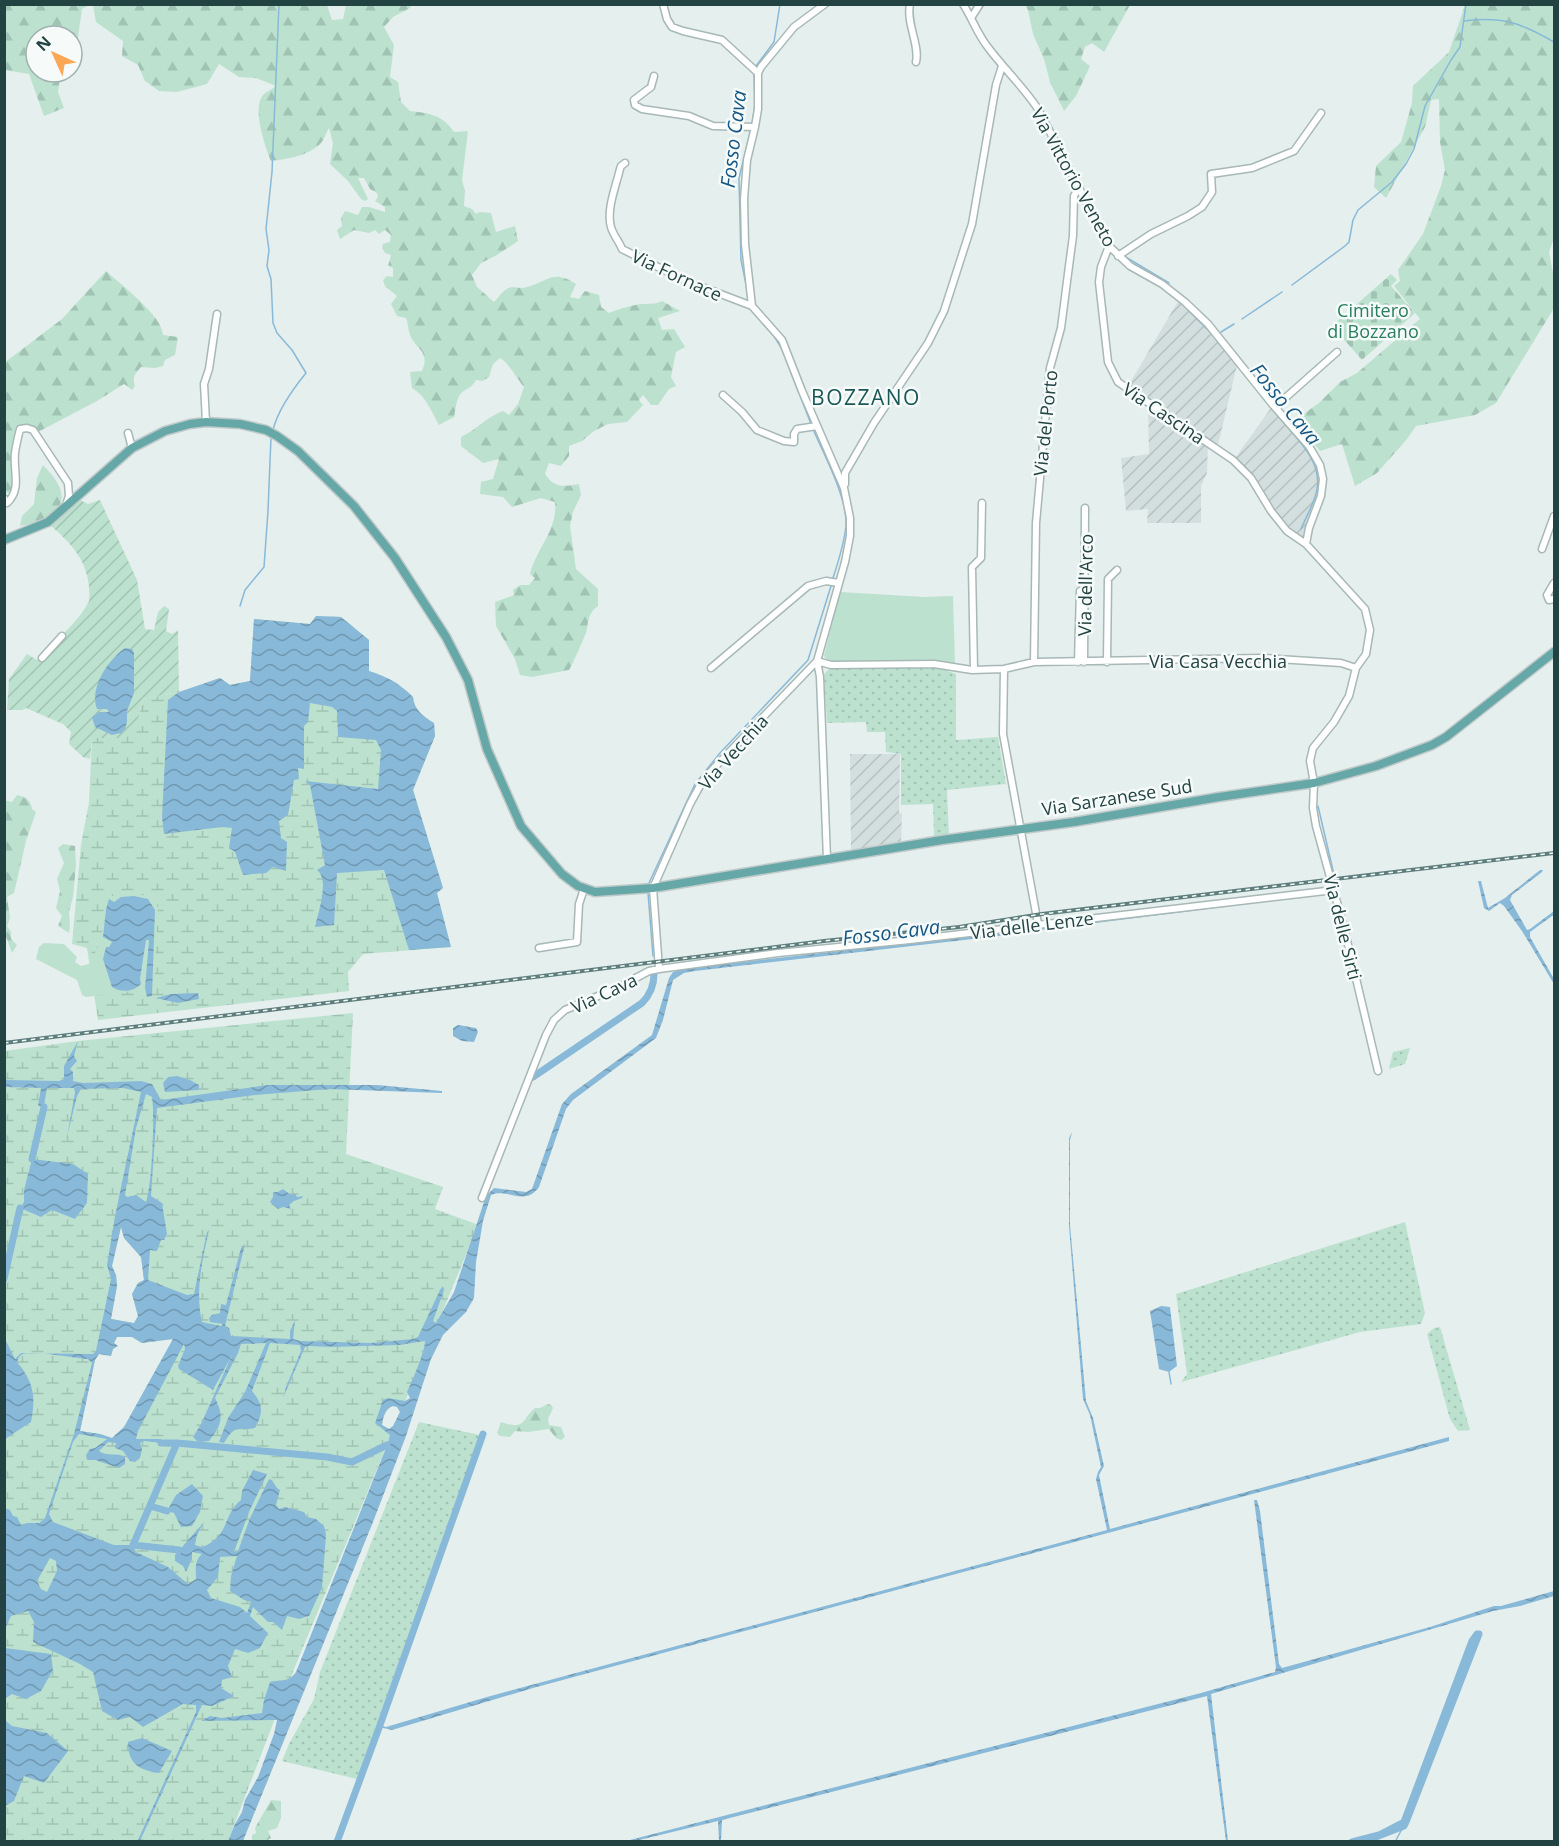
<svg xmlns="http://www.w3.org/2000/svg" width="1559" height="1846" font-family="'Open Sans',sans-serif">
	<defs>
		<pattern id="industrial-furrows" width="10" height="10" patternUnits="userSpaceOnUse" patternTransform="scale(1.5)"><rect width="10" height="10" fill="#d3dfde"/><path d="M-1 1l2-2M0 10L10 0M9 11l2-2" fill="none" stroke="#b5c1c0"/></pattern>
		<pattern id="grass-dots" width="8" height="8" patternUnits="userSpaceOnUse" patternTransform="scale(1.5)"><rect width="8" height="8" fill="#bce2cf"/><path d="M2 2h.1M6 6h.1" fill="none" stroke="#a1c3b3" stroke-width="1.8" stroke-linecap="round"/></pattern>
		<pattern id="forest-firs" width="22" height="20" patternUnits="userSpaceOnUse" patternTransform="scale(1.5)"><rect width="22" height="20" fill="#bce2cf"/><path d="M5 1l3.5 6h-7zM16 11l3.5 6h-7z" fill="#a1c3b3"/></pattern>
		<pattern id="wetland-marsh" width="20" height="14" patternUnits="userSpaceOnUse" patternTransform="scale(1.5)"><rect width="20" height="14" fill="#bce2cf"/><path d="M1 5h8M5 5V1M11 12h8M15 12V8" fill="none" stroke="#a1c3b3"/></pattern>
		<pattern id="cemetery-stones" width="16" height="16" patternUnits="userSpaceOnUse" patternTransform="scale(1.5)"><rect width="16" height="16" fill="#bce2cf"/><path d="M2 7V4a2 2 0 0 1 4 0v3zM10 15v-3a2 2 0 0 1 4 0v3z" fill="#a1c3b3"/></pattern>
		<pattern id="garden-furrows" width="10" height="10" patternUnits="userSpaceOnUse" patternTransform="scale(1.5)"><rect width="10" height="10" fill="#bce2cf"/><path d="M-1 1l2-2M0 10L10 0M9 11l2-2" fill="none" stroke="#a1c3b3"/></pattern>
		<pattern id="water-waves" width="16" height="10" patternUnits="userSpaceOnUse" patternTransform="scale(1.5)"><rect width="16" height="10" fill="#89b9d8"/><path d="M0 5q4-4 8 0t8 0" fill="none" stroke="#7098b1"/></pattern>
	</defs>
	<rect width="100%" height="100%" fill="#e5efed"/>
	<!-- industrial -->
	<path fill="url(#industrial-furrows)" d="M1180,298L1238,361L1217,449L1208,443L1207,473L1201,486V523H1147L1148,509L1126,511L1121,458L1149,454L1148,402L1127,388Z
		M1273,405L1309,446L1323,479L1306,544L1287,531L1251,478L1233,461Z
		M850,754H900L899,813L902,814L901,843L851,852Z"/>
	<!-- grass -->
	<path fill="url(#grass-dots)" d="M934,666L956,674V740L998,737L1006,784L947,790L949,835L934,838L933,804L901,805V754L886,752L885,732H867L866,722L827,723L824,674L830,668Z
		M1410,1048L1405,1064L1389,1069L1393,1052Z
		M1405,1222L1425,1313L1421,1324L1360,1332L1181,1382L1187,1374L1176,1294Z
		M1440,1327L1470,1430L1458,1431L1450,1419L1427,1334L1434,1328Z
		M419,1422L480,1435L357,1779L282,1761L289,1744L314,1699L320,1672Z"/>
	<!-- forest -->
	<path fill="url(#forest-firs)" d="M5,4L89,5L82,9L76,51L72,55V36H36V72H61L58,92L64,108L44,116L29,74L5,70Z
		M93,5H327L332,20L343,19L346,5H411L410,8L393,17L384,27L394,45L390,77L398,82L401,102L410,111C429,113 443,115 454,132L468,131L462,180L465,191L464,206L472,209L476,214L479,212L491,213L496,232L515,226L518,241L497,255L481,263L472,275L477,287L494,302C499,297 504,288 512,287C517,287 522,289 527,287C549,281 553,269 576,284L570,297L579,299L585,291L599,295L601,307L609,313C616,310 635,304 643,304C651,303 654,305 662,301L680,311L658,318L662,330L674,329L685,347L676,352L671,377L676,386L669,389L658,405H651L643,395L639,400L643,405L627,422L608,424L594,431L582,441L569,446V456L561,466L549,463L545,474C554,488 564,487 579,484L581,495L573,512L570,526L576,569L598,589V606C587,614 589,621 586,633C584,638 572,666 569,670L532,677L520,675L515,659L496,626L495,602L514,595L513,590L520,585H529L535,578L530,574C536,549 558,530 555,502L541,498L512,507L503,497L480,494L481,482L493,479L499,459L483,463L461,446V437C476,430 488,416 503,411L509,415L518,404L524,387C517,379 508,362 500,358L493,364L489,377L482,381L476,380C472,386 471,387 465,390C456,395 456,408 454,417L439,425C431,411 426,396 412,388L410,372L422,371C431,349 414,350 409,332C408,327 408,323 406,318L397,316L391,304L397,296L385,286L383,280L387,276L393,277V268L388,266L391,255L385,253L382,248L383,244L390,242L391,235L385,230L379,234L375,230L369,233L354,230L340,239L337,230L342,226L341,218L345,211L358,215L362,207H369L385,212V207L375,201L378,197L377,193L370,189L364,178H358L368,199L365,201L361,199L348,181L330,164L333,143L329,128C326,132 324,141 320,144C308,156 287,159 271,161C265,146 251,107 264,94C267,91 273,89 276,86L256,78L239,77L219,64L207,84L177,92L159,91L145,81L138,65L122,56L123,41L96,22Z
		M1025,5H1130L1104,52L1092,43L1085,47L1081,59L1090,66L1076,96L1064,111L1050,82L1044,59L1033,34L1028,10Z
		M1465,5H1554V238L1549,252L1554,278V308L1496,403L1475,415L1416,426L1407,439L1377,473L1355,486L1342,444L1320,451L1295,420L1319,403L1340,382L1357,373L1420,319L1394,286L1400,281L1398,270L1423,234L1441,186L1445,170L1440,142L1439,99L1431,100L1425,127L1386,198L1374,187L1376,166L1401,142L1412,103L1413,86L1449,52Z
		M106,271C121,285 162,315 163,335L178,337L175,355L165,360L163,366L155,368L141,367C135,374 132,377 135,386L132,390L124,384L97,401L38,432L29,424L18,426L15,429L16,434L11,470L13,485L9,493L5,492L4,363L62,319Z
		M43,465C77,499 62,517 20,526L22,516L34,504L37,478Z
		M17,795C26,797 30,799 32,809L36,812L26,841L14,893L7,897L10,918L7,926L11,932V939L17,945L12,953L5,934L4,800L12,802Z
		M63,844L75,846L76,865L73,897L69,912L70,926L69,933L58,926L62,916L56,908L60,891L57,879L64,863L58,848Z
		M548,1404L551,1405L553,1408L548,1419L549,1425L561,1427L565,1437L561,1440L556,1438L549,1429L528,1432L515,1431L510,1437L500,1436L497,1433L501,1422C527,1431 521,1419 535,1408H540Z
		M271,1800L281,1801V1818L277,1828L268,1831L271,1838L266,1841H252V1835L256,1833L255,1828Z"/>
	<!-- wetland -->
	<path fill="url(#wetland-marsh)" fill-rule="evenodd" d="M316,616L341,617L369,640V671C388,677 399,684 413,697C414,710 424,717 434,723L435,736L413,790L443,888L437,893L451,947L363,954L348,972L349,991L98,1020L87,948L72,944L81,845L89,802L92,738L139,716L143,699L179,692L220,678L230,685L250,681L254,619L310,624Z
		M353,1013L346,1154L443,1187L435,1209L476,1224L473,1238L294,1669L228,1841H5L4,1051L78,1041ZM121,1227L124,1238L141,1257L144,1280L138,1283L132,1294L138,1316L134,1323L111,1319L117,1286L116,1275L112,1266ZM117,1337H132L142,1343L173,1339L124,1427L112,1438L100,1434L80,1431L95,1360L99,1354L111,1356L113,1349L118,1346L114,1343ZM393,1406L397,1407L400,1412L393,1426L389,1429L382,1425C383,1417 385,1409 393,1406Z"/>
	<!-- cemetery -->
	<path fill="url(#cemetery-stones)" d="M1391,274L1397,280L1391,286L1415,313L1362,360L1332,326Z"/>
	<!-- garden -->
	<path fill="url(#garden-furrows)" d="M80,500L88,504L100,500L137,580L145,629L154,630L158,612L164,606L169,609L166,631L172,634L178,630L179,692L143,699L139,716L126,738H92L90,759L83,757L69,744L71,732L63,724L26,708L23,710H7L9,679L27,654L37,660C52,644 80,621 89,601C90,597 89,591 89,587C87,560 70,542 51,526Z"/>
	<!-- pitch -->
	<path fill="#bce2cf" d="M840,592L925,597L953,596L955,665L933,661H828L824,656Z
		M148,895L158,907L154,988L86,997L82,995L77,980L36,959L39,947L44,943L64,944L77,957L75,962L81,966L92,963L97,947L100,946L107,896Z"/>
	<!-- water -->
	<path fill="url(#water-waves)" fill-rule="evenodd" d="M316,616L341,617L369,640V671C388,677 399,683 413,697C414,710 424,717 434,723L435,736L413,790L443,888L437,893L451,947L409,950L384,870L337,873L334,925L315,927C318,912 330,880 317,870L325,865L310,785L305,781L378,789L381,750L376,740L338,737L337,711L332,707L310,703L308,722L304,726V769L298,768L299,779L294,780L288,815L279,821L281,838L287,842L286,871L273,867L266,873L243,875L235,852L229,848L232,828L222,827L164,834L162,817L168,700L179,692L220,678L230,685L250,681L254,619L310,624Z
		M125,648L132,649L134,653V693L127,711V722L125,729L121,733L112,735L95,727L92,717L99,712H109L107,709H97C89,688 108,660 125,648Z
		M1540,870H1543L1542,872L1512,895L1510,900L1527,930L1530,929L1554,911V916H1552L1530,932V937L1554,979V984L1522,931L1504,906L1500,903L1489,911L1484,908L1478,881H1481L1488,908L1505,898Z
		M134,896L148,899L155,910L152,996L147,997L145,988L149,940H146L140,979L141,984C133,992 122,993 112,987L103,959L106,947H109L112,942L103,937L106,909L109,899L114,902L121,897Z
		M1033,929L1034,932L695,971L684,973L673,980L663,1020L656,1038L573,1100L566,1109L539,1187C525,1207 508,1188 491,1195L483,1221L476,1262L474,1298L466,1312L443,1335L431,1359L406,1436L373,1522L243,1841H228L235,1824L242,1812L245,1800L258,1777L274,1734L277,1720L201,1721L210,1716L222,1718L262,1713L264,1700L270,1682C282,1679 288,1683 296,1672L388,1443L390,1435L375,1423L383,1400L388,1398L405,1401L410,1398L407,1392C412,1382 425,1351 425,1341L399,1345L331,1347L308,1346L305,1347L283,1398L286,1387L301,1351L300,1345L270,1343L252,1391C263,1404 264,1412 255,1428C236,1432 236,1423 224,1443L219,1442L228,1418L245,1392L266,1343L241,1344L238,1353L215,1398C225,1417 221,1426 209,1441L198,1442L193,1437L201,1424L232,1355L213,1390L179,1369L178,1366L185,1349L184,1344L138,1431L136,1439H161V1443L144,1441L140,1443L142,1449L140,1458L135,1462L130,1461L123,1451L115,1448L116,1443L108,1442L99,1451C107,1457 117,1452 125,1457V1464L119,1468L95,1460H87L86,1455L90,1449L95,1448L107,1439L79,1434L73,1442L49,1514L53,1522L114,1545H133L136,1552L168,1567L188,1584L196,1579C196,1569 194,1561 202,1554L192,1552V1559L186,1572L183,1566L175,1561V1555L204,1522L197,1535L195,1545L202,1547C230,1537 223,1513 241,1500L242,1491L253,1470L267,1474L249,1512L234,1552L238,1551L250,1518L269,1479L272,1480L277,1488L280,1490L276,1505L279,1509L285,1507L304,1512L307,1517L316,1519L324,1526L326,1535L322,1588L309,1616L299,1619L287,1616L282,1630L273,1622H268L253,1607L250,1616L268,1633L260,1648L248,1653L235,1649L228,1666L232,1677L222,1680L221,1688L234,1696L212,1706L202,1705L140,1841L137,1842L196,1712V1705L183,1704L143,1727L130,1717L118,1720L102,1711L93,1672L80,1664L33,1642L34,1622L28,1611L11,1616L5,1629V1508L10,1510L13,1516L17,1517L21,1525L27,1523H39L45,1518L74,1434L92,1363L88,1359C72,1358 36,1350 23,1354C19,1356 19,1358 17,1362C34,1382 36,1397 31,1422L5,1439L4,1337L15,1359L21,1353L93,1354L96,1351L111,1279L107,1265L115,1216L141,1092L123,1088L81,1089L77,1096L67,1137L75,1092L74,1088H47L44,1106H38L41,1088L5,1087V1080L59,1081L64,1079V1066L78,1041L74,1056L77,1061L70,1069L73,1072V1081L83,1083L141,1081L152,1084L161,1100L268,1085H377L442,1091V1093L329,1089L255,1095L157,1108L151,1196L162,1203L167,1234L164,1240H161L157,1251L150,1250L148,1280L187,1295L194,1294L207,1232L209,1230C202,1262 195,1291 202,1322L221,1326L223,1324L210,1322L209,1318L212,1315L220,1313L221,1304L226,1305L241,1248L245,1244L225,1326L229,1328L231,1336L290,1339V1331L295,1320L293,1339L300,1341L371,1343L413,1339L418,1337L440,1290L443,1286L444,1290L433,1321L436,1323L454,1292L486,1196L494,1188L526,1192L532,1189L562,1104L571,1094L652,1035L669,978L673,972L688,968ZM146,1094L152,1097C155,1115 152,1186 146,1202L136,1195L127,1197L125,1195L136,1128ZM121,1227L124,1238L141,1257L144,1280L138,1283L132,1294L138,1316L134,1323L111,1319L117,1286L116,1275L112,1266ZM117,1337H132L142,1343L173,1339L124,1427L112,1438L100,1434L80,1431L95,1360L99,1354L111,1356L113,1349L118,1346L114,1343ZM393,1406L397,1407L400,1412L393,1426L389,1429L382,1425C383,1417 385,1409 393,1406ZM237,1556L231,1576L230,1591L244,1600L251,1602L247,1613L240,1607L211,1598L207,1590L218,1577L220,1557ZM50,1558L56,1561L57,1571L47,1592L41,1589L37,1581Z
		M198,993L199,999L178,1003L156,998L171,994Z
		M458,1025L476,1028L478,1032L474,1042L462,1041L453,1036V1028Z
		M177,1076L190,1080L199,1085V1090L165,1092L163,1083L168,1077Z
		M1072,1132L1070,1140V1225L1086,1401L1093,1418L1104,1466L1099,1475L1110,1529L1449,1437V1441L533,1688L392,1730L379,1727L380,1725L386,1727L487,1697L1107,1530L1096,1479L1098,1472L1101,1467L1090,1415L1083,1399L1069,1226V1138Z
		M32,1159L73,1164L88,1174L87,1203L75,1219L52,1210L41,1217L20,1208L24,1202V1190Z
		M283,1189L291,1195L295,1193L297,1197L303,1196L302,1198L294,1201L289,1205L291,1209L283,1207L278,1209L270,1202L273,1197V1192H278Z
		M1161,1306L1170,1307L1177,1366L1169,1372L1159,1369L1150,1311Z
		M192,1484L203,1496L200,1512L192,1526L181,1527L174,1513L167,1511L176,1495Z
		M1254,1500H1257L1260,1511L1279,1664L1282,1668L1430,1627L1494,1606H1501L1554,1591V1596L1520,1606L1493,1611L1211,1694L1228,1841H1226L1207,1696L722,1820L721,1841H719L718,1821L635,1841H626L1201,1693L1275,1672L1276,1667Z
		M5,1648L51,1654L53,1670L41,1691L26,1699L12,1694L5,1699Z
		M5,1720L12,1726L47,1733L68,1751L44,1783L24,1776L14,1801L5,1806Z
		M142,1738L172,1751L159,1773C138,1770 128,1763 128,1742Z"/>
	<g fill="none" stroke-linecap="round" stroke-linejoin="round">
		<!-- stream -->
		<path stroke="#89b9d8" stroke-width="1.5" d="M1464,21C1503,16 1521,23 1554,42
			M756,66L774,42L780,4
			M1045,114L1068,159
			M752,125L755,104L754,73
			M1124,256L1169,283
			M1292,285L1345,246L1349,242L1353,220L1358,210L1392,182L1406,164L1414,149L1425,106L1451,60L1460,47L1466,4
			M748,294L741,260L739,178L751,130
			M1188,310L1212,334
			M1242,319L1282,292
			M1221,332L1234,324
			M772,333L782,349
			M789,367L811,424
			M1281,419C1297,439 1322,461 1317,489C1315,502 1306,517 1301,529
			M813,429C824,455 848,499 846,526C844,545 838,563 832,581
			M273,430C278,409 293,389 306,373L292,350L277,333L273,323L271,279L267,266L269,250L266,229L272,172L279,4
			M240,606L245,590L264,567L268,511L271,437
			M1318,806L1338,892H1336
			M648,885L695,784L720,753L808,660L831,586
			M648,893L653,956
			M1033,930L1299,897
			M1169,1372L1171,1384
			M1395,1842L1403,1827"/>
		<!-- canal -->
		<path stroke="#89b9d8" stroke-width="7" d="M533,1077L642,1003C650,995 654,985 654,974
			M32,1159L44,1107
			M4,1279L20,1208
			M161,1443H177
			M150,1506L167,1511
			M179,1550L133,1545L177,1443L327,1457L352,1462L387,1445
			M337,1842L380,1725L483,1434
			M1352,1842L1379,1835L1404,1822L1472,1641L1477,1634H1479L1406,1822L1404,1826L1363,1842"/>
		<defs>
			<path id="minor" d="M663,4L667,19L672,27L683,31L722,40L758,73
				M825,4L794,27L761,67L758,73V109L755,127L747,160L744,199L745,244L752,306L782,340L802,391L844,488L850,518V536L845,562L817,661L820,677L827,859
				M910,4C906,24 920,45 916,62
				M963,4C972,18 977,33 987,46C1003,68 1023,86 1038,109L1109,246L1130,266L1162,284L1185,302L1208,324L1273,405L1309,446L1320,465L1323,479L1321,496L1309,528L1306,544L1365,609L1370,630L1366,654L1356,668L1349,696L1334,722L1313,748L1310,761L1314,783L1313,808L1316,826L1344,928L1378,1071
				M971,18L980,4
				M654,76L651,87L634,100L635,105L642,109L689,116L713,126L755,127
				M625,163L621,166L620,169C616,186 606,210 611,227C613,235 619,241 622,249L684,280L752,306
				M1109,246L1101,267L1099,282L1108,362L1118,382L1233,460L1251,478L1271,511L1287,531L1306,544
				M1118,256L1151,234L1188,216L1202,207L1212,192L1211,174L1252,168L1294,151L1321,113
				M723,395L742,412L757,430L784,441L794,442V434L797,429L817,426
				M1275,407L1337,352
				M206,422L204,384L209,369L217,314
				M128,433L132,448
				M845,484V473L874,423L928,343L944,311L972,224L996,85L1002,66
				M4,498L7,503C22,489 13,472 15,453C16,445 18,437 20,429L27,428L33,430L68,483L69,496L66,505
				M1542,549L1554,516
				M1554,583L1547,595L1549,600L1554,599
				M42,658L62,636
				M1034,662L1036,523L1045,423L1050,368L1061,328L1069,266L1073,236L1074,196L1079,187
				M1078,662L1080,591
				M1084,662L1085,508
				M1107,662L1108,579L1117,570
				M711,668L808,586L826,581L839,583
				M1004,669L1003,734L1038,924
				M974,670L972,567L981,558L982,503
				M539,948L577,942L579,904L584,889
				M659,969L653,888L690,804L702,782L714,768L817,661L831,665L934,664L972,670L1004,669L1034,662L1264,658L1341,663L1356,668
				M482,1198L546,1035L554,1020L565,1010L617,988L649,971L659,969L778,953L910,940L1334,890"/>
			<path id="major" d="M4,540L48,522L132,448L165,431L190,424L206,422L240,424L266,430L277,436L298,451L354,506L395,558L446,637L468,680L487,749L521,826L562,874L578,886L595,892L653,888L942,840L1074,822L1219,797L1314,783L1376,766L1432,745L1446,737L1554,652"/>
		</defs>
		<!-- minor casing -->
		<use href="#minor" stroke="#a7b8b6" stroke-width="9"/>
		<!-- major casing -->
		<use href="#major" stroke="#c1caca" stroke-width="11"/>
		<!-- minor -->
		<use href="#minor" stroke="#fff" stroke-width="6"/>
		<!-- major -->
		<use href="#major" stroke="#66a8a7" stroke-width="8"/>
		<defs>
			<path id="rail" d="M4,1043L824,941L959,927L1042,914L1554,853"/>
		</defs>
		<!-- rail casing -->
		<use href="#rail" stroke="#5d7e7d" stroke-width="4"/>
		<!-- rail -->
		<use href="#rail" stroke="#f6fbfa" stroke-width="1.5" stroke-dasharray="4.5" stroke-linecap="butt"/>
	</g>
	<g text-anchor="middle" dominant-baseline="central" stroke-width="5" stroke-linejoin="round" paint-order="stroke">
		<!-- street labels -->
		<g font-size="18" fill="#224342" stroke="#f6fbfa">
			<text transform="translate(1074 177) rotate(61)">Via Vittorio Veneto</text>
			<text transform="translate(677 275) rotate(25)">Via Fornace</text>
			<text transform="translate(1164 413) rotate(34)">Via Cascina</text>
			<text transform="translate(1045 423) rotate(-84)">Via del Porto</text>
			<text transform="translate(1085 585) rotate(-89)">Via dell'Arco</text>
			<text x="1218" y="661">Via Casa Vecchia</text>
			<text transform="translate(733 752) rotate(-48)">Via Vecchia</text>
			<text transform="translate(1117 797) rotate(-9)">Via Sarzanese Sud</text>
			<text transform="translate(1032 925) rotate(-7)">Via delle Lenze</text>
			<text transform="translate(1343 927) rotate(76)">Via delle Sirti</text>
			<text transform="translate(604 993) rotate(-25)">Via Cava</text>
		</g>
		<!-- park labels -->
		<g font-size="18" fill="#287e5e" stroke="#f6fbfa">
			<text x="1373" y="310">Cimitero<tspan x="1373" dy="21">di Bozzano</tspan></text>
		</g>
		<!-- water labels -->
		<g font-size="20" font-style="italic" fill="#165885" stroke="#f6fbfa">
			<text transform="translate(733 139) rotate(-83)">Fosso Cava</text>
			<text transform="translate(1286 404) rotate(51)">Fosso Cava</text>
			<text transform="translate(891 932) rotate(-7)">Fosso Cava</text>
		</g>
		<!-- quarter labels -->
		<g font-size="21" letter-spacing="1.5" fill="#1b5857" stroke="#f6fbfa">
			<text x="866" y="397">BOZZANO</text>
		</g>
	</g>
	<!-- border -->
	<rect width="1559" height="1846" fill="none" stroke="#224342" stroke-width="12"/>
	<!-- north arrow -->
	<g transform="translate(54 54) rotate(315)"><circle r="28" fill="#f6fbfa" stroke="#a1b1b0" stroke-width="1.5"/>
	<path d="M0-4.5L10 22L0 15L-10 22Z" fill="#fda755"/>
	<text y="-9" font-size="16" font-weight="bold" text-anchor="middle" fill="#224342">N</text>
	</g>
</svg>
